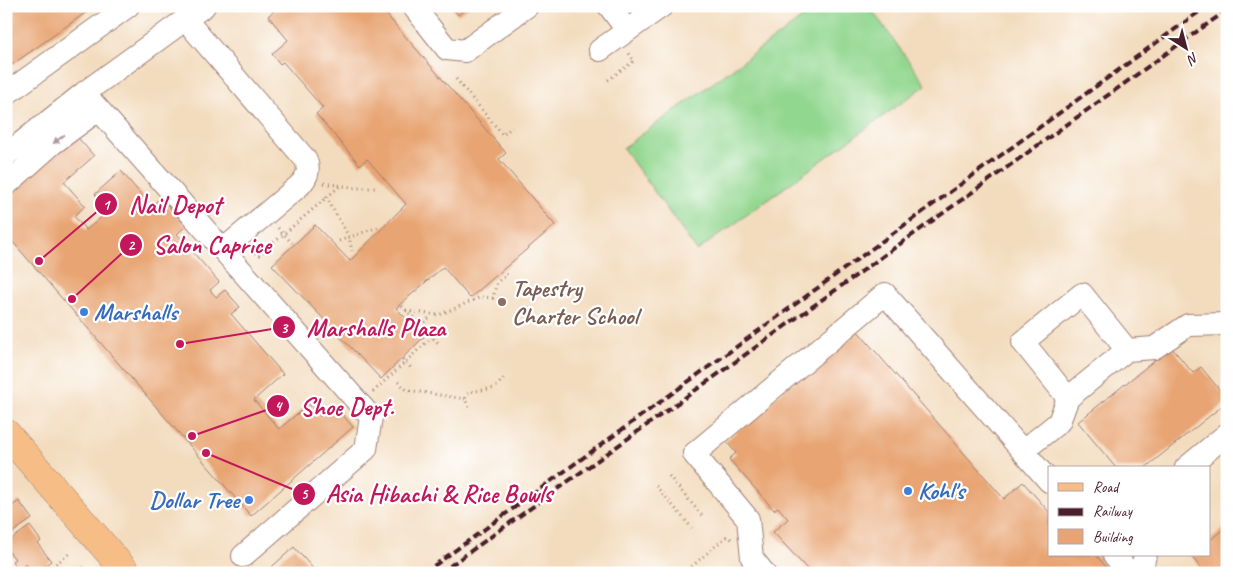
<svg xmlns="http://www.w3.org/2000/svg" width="1233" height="579" font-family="Caveat,sans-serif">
	<rect width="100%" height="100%" fill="#fff"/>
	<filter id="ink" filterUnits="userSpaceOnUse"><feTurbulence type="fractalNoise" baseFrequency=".02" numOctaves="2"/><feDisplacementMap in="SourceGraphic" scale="10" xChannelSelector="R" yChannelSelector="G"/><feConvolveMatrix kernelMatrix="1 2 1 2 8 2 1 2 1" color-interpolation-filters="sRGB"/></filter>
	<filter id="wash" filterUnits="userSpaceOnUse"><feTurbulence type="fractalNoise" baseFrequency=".0096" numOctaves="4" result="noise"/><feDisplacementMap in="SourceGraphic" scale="20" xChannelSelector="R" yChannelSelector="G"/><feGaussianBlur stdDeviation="1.12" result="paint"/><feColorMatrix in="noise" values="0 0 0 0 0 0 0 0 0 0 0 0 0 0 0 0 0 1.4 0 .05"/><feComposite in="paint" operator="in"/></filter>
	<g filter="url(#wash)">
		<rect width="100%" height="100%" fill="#f3dcbe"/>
		<!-- pitch -->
		<path fill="#92d78f" stroke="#6e7b5d" d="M819,6H869L926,85L697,251L623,148Z"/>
		<g id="blocks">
			<!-- building -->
			<path fill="#e8a472" d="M12,6H95L6,69V10Z
				M280,6H379L506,153L499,159L555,225L470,298L443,267L396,308L424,337L381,379L272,265L315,225L350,261L406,204L367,159L360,165L316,114L323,108L283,62L280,64L272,54L288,40L268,16Z
				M451,6H470L458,15Z
				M73,132L94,156L64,182L85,206L74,216L86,230L109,211L95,194L121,171L151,206L161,198L186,226L177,234L219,282L210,290L216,297L225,290L240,307L231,314L283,374L254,400L279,429L309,404L320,417L334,405L353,427L251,516L6,234V190Z
				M855,328L1004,499L1023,482L1049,512V555H1096L1111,573H808L809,571L773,532L788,519L778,507L774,510L729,459L736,453L726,441Z
				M1171,347L1193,373L1201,367L1227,399V402L1145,468H1116L1078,422Z
				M19,501L32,519L6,537V510Z
				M30,526L41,541L38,544L51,561L36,573H33L26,564L18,570L12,561L15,559L6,548V543Z
				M1227,526V573H1205L1191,556L1209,555V541Z
				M294,547L317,573H265Z"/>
		</g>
	</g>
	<g filter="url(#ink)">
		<use href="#blocks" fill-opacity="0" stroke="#9e7e74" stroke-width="1"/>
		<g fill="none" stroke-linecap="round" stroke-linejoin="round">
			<defs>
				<path id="minor" d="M413,6L447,49L465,51L527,6
					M609,6L627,30
					M185,19L306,160C310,171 307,177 300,185L223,250
					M600,50L662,6
					M84,93L371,417L366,449L243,556
					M6,94L128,6
					M6,155L84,93L204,6
					M6,185L52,144L98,110
					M1127,350L1082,294L1023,342L1068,398L1127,350L1154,348L1188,325L1227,324
					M1023,451L1059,422L1068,398
					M1186,468L1227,434
					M1114,555L1128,571L1126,573
					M764,573L752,558L748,519L694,454L885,294L1049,481
					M1141,573L1145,555"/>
				<path id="major" d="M6,433L127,573"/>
			</defs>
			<!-- minor casing -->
			<use href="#minor" stroke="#9e7e74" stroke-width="24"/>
			<!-- major casing -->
			<use href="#major" stroke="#9e7e74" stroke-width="29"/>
			<!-- path -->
			<path stroke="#9e7e74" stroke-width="3" stroke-dasharray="1 4" stroke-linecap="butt" d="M456,79L503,135L512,127
				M608,80L634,61L628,52
				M324,183L357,188H378
				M326,197L349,237L352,251
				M278,228L292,243
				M339,241L378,227
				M252,249L258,256L340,186
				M402,306L439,344
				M406,311L439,315L481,297L493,298L497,282L507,275L504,271
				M420,325L432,316
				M403,359L412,369
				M398,382L407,390L465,399
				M373,392L432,337
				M469,407L465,399L469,392L495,388L505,377
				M669,476L704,518
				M656,486L692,528
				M82,567L85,571
				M44,573L70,553
				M684,573L726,537L732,539"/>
			<!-- minor -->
			<use href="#minor" stroke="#fff" stroke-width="22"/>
			<!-- major -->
			<use href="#major" stroke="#f6be86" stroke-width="28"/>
			<!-- rail -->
			<path stroke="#4a1f2b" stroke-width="4" stroke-dasharray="8 4" stroke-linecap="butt" d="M424,573L1207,6
				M440,573L1227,10"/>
		</g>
		<!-- one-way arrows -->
		<defs><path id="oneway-solid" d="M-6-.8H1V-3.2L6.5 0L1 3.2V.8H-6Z" transform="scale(1.25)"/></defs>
		<use fill="#ae9aa0" href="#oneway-solid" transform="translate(59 139) rotate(143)"/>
	</g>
	<!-- markers -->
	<circle fill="#8d6e63" stroke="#fff" stroke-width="2" cx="502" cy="302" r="5"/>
	<g fill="#3f7fe0" stroke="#fff" stroke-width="2">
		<circle cx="84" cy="312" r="5"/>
		<circle cx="908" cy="491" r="5"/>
		<circle cx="249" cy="500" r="5"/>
	</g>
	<g text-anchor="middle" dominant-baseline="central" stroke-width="4.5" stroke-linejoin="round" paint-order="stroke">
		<!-- education labels -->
		<g font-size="24" font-weight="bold" fill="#785e54" stroke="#fff" text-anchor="start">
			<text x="512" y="288">Tapestry<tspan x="512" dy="28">Charter School</tspan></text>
		</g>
		<!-- shop labels -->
		<g font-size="24" font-weight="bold" fill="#366cbe" stroke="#fff" text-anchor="start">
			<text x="94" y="312">Marshalls</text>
			<text x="918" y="491">Kohl's</text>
			<text x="239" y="500" text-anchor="end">Dollar Tree</text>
		</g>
	</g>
	<!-- callouts -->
	<path fill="none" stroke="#c2185b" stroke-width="2" d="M39 261L106 204M72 299L131 245M180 344L284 327M192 436L278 406M206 453L304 494"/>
	<g fill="#c2185b" stroke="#fff" stroke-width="2">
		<circle cx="39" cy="261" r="5"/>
		<circle cx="72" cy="299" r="5"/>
		<circle cx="180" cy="344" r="5"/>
		<circle cx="192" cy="436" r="5"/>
		<circle cx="206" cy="453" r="5"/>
		<circle cx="106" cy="204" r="12"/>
		<circle cx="131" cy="245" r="12"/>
		<circle cx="284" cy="327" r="12"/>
		<circle cx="278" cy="406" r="12"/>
		<circle cx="304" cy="494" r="12"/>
	</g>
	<g font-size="15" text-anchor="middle" font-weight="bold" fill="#fff">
		<text x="106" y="210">1</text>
		<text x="131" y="250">2</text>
		<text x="284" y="333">3</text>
		<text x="278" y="411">4</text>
		<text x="304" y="499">5</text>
	</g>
	<g font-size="25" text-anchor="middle" font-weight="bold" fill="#c2185b" stroke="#fff" stroke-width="4.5" stroke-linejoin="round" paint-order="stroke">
		<text x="175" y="213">Nail Depot</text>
		<text x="212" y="253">Salon Caprice</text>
		<text x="376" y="336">Marshalls Plaza</text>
		<text x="347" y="415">Shoe Dept.</text>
		<text x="439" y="502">Asia Hibachi &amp; Rice Bowls</text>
	</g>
	<!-- margin -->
	<rect width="1233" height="579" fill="none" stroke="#fff" stroke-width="25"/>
	<!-- legend -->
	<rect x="1048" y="466" width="162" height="90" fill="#ffffff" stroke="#b7a5aa"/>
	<rect x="1058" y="483" width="25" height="8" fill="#f6be86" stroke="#b7a5aa"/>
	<text x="1093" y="492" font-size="15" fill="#4a1f2b">Road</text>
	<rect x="1058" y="508" width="25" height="8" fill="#4a1f2b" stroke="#b7a5aa"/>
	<text x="1093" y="516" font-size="15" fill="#4a1f2b">Railway</text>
	<rect x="1058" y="529" width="25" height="15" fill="#e8a472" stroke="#b7a5aa"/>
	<text x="1093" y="542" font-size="15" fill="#4a1f2b">Building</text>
	<!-- north arrow -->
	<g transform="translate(1186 48) rotate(144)" stroke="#ffffff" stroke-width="4" paint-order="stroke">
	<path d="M0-4L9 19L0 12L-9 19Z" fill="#4a1f2b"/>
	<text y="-8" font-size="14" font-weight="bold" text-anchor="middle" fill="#4a1f2b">N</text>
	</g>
</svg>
